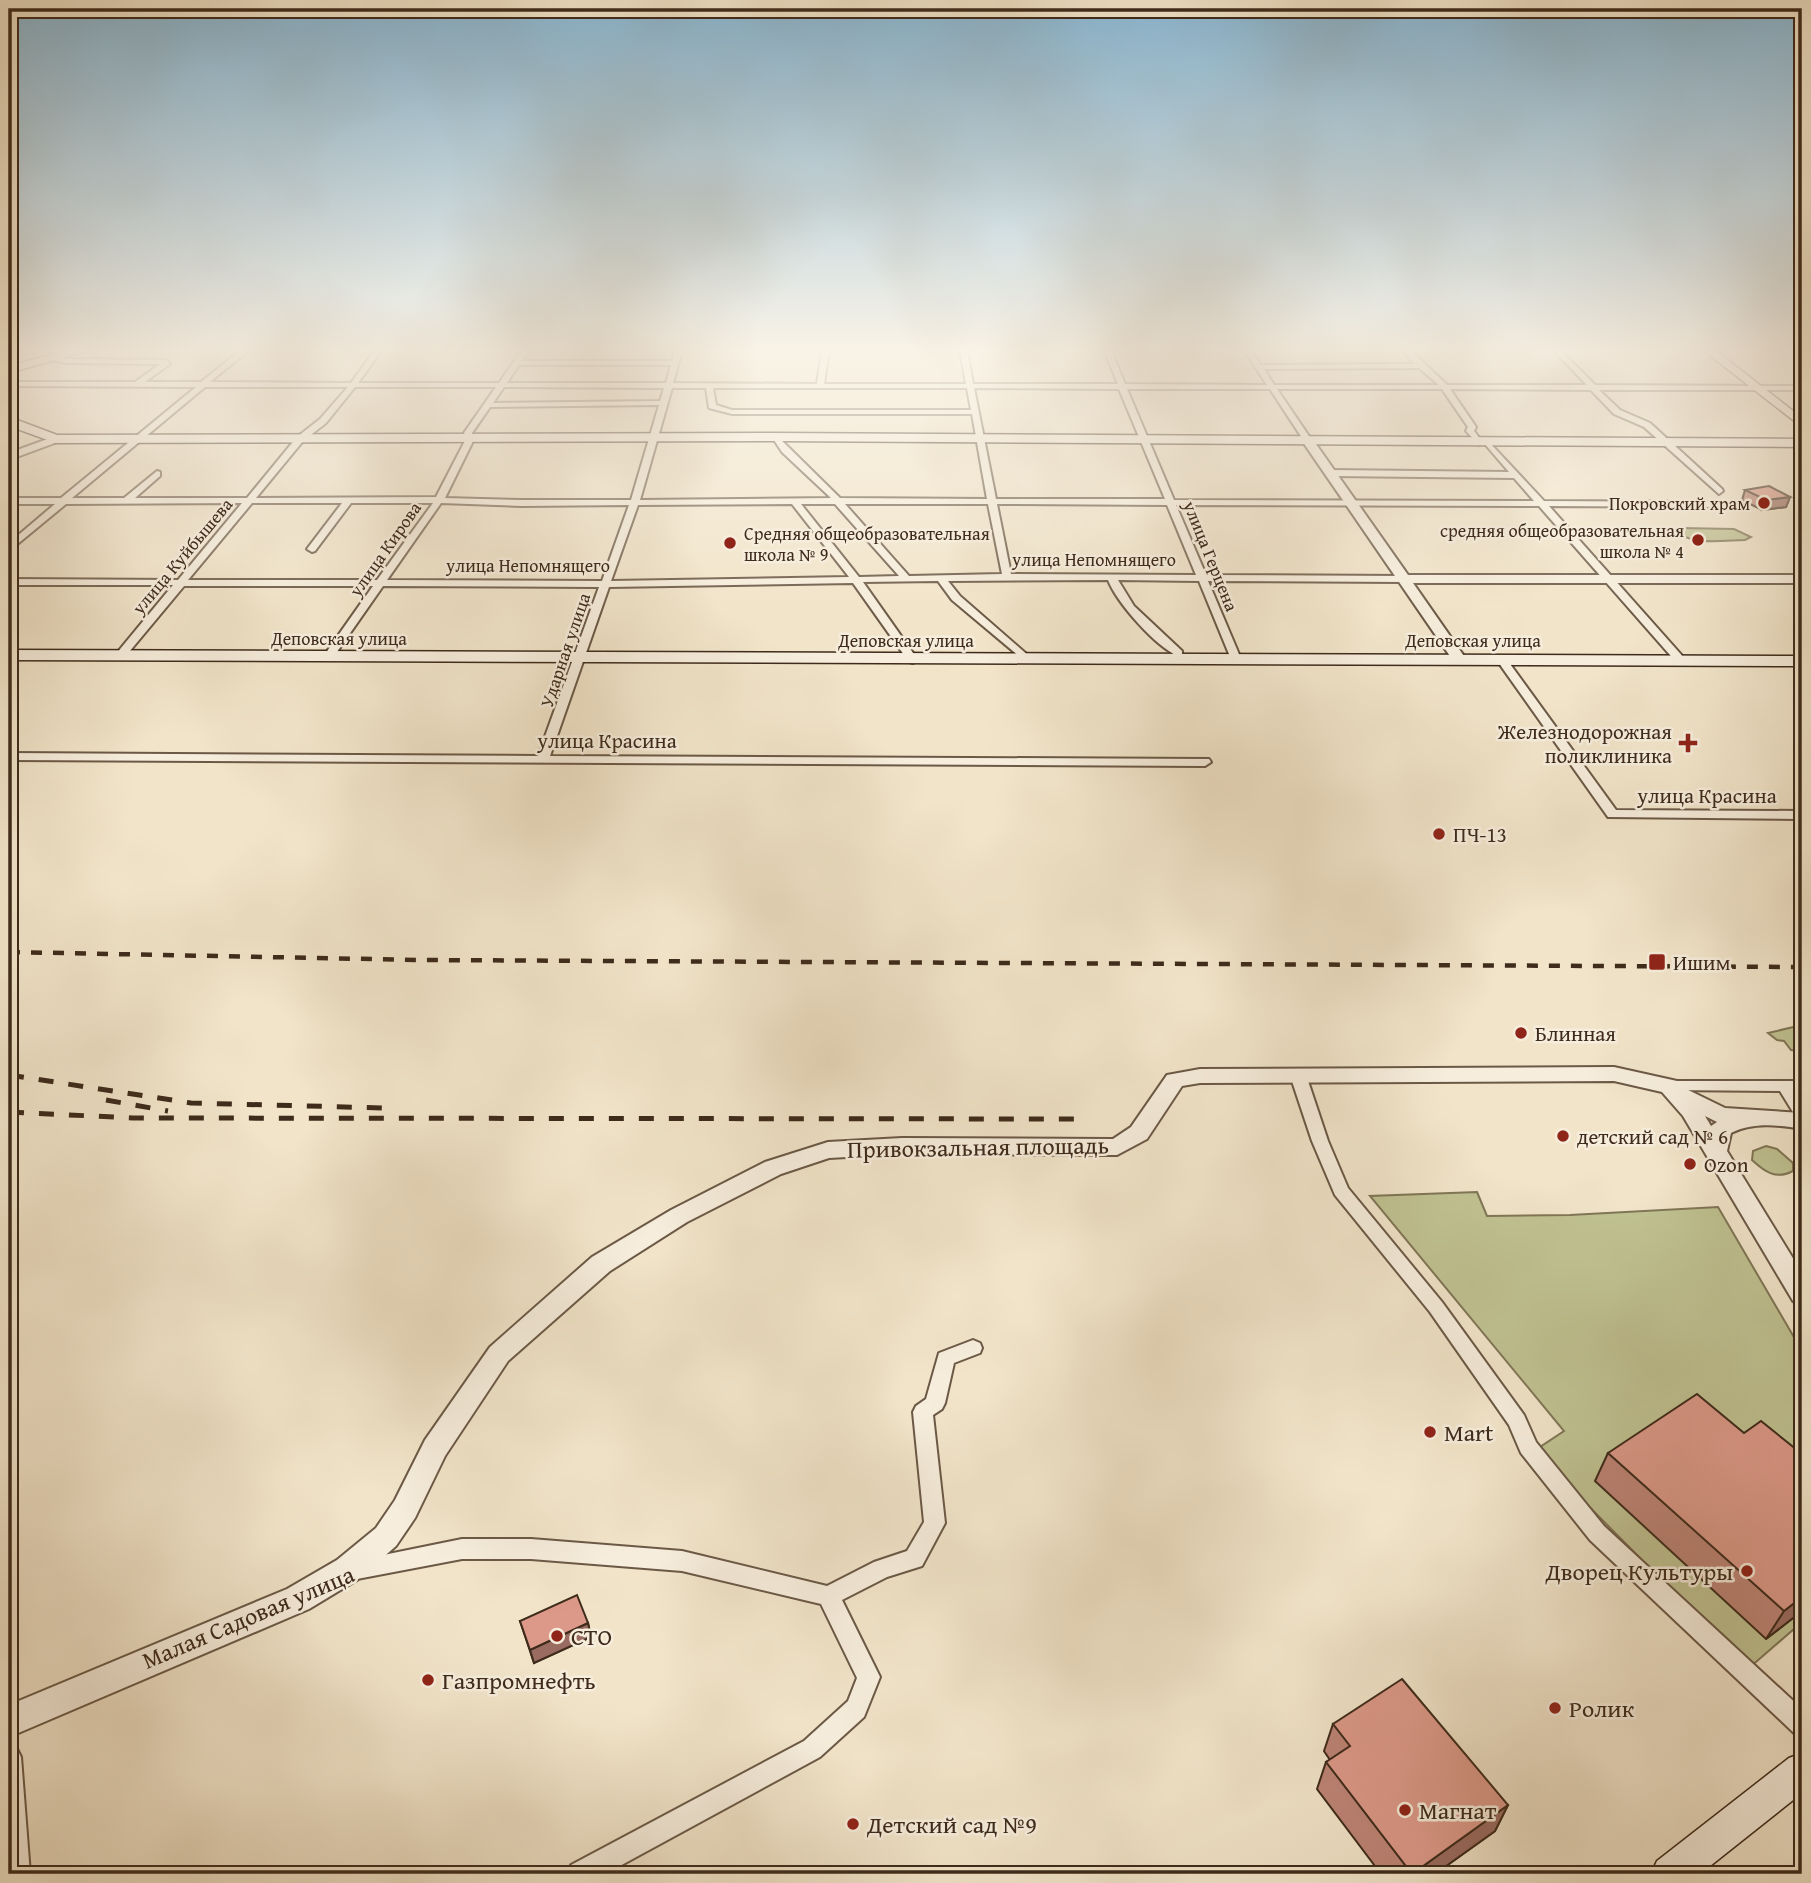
<svg xmlns="http://www.w3.org/2000/svg" width="1811" height="1883" font-family="'Gentium Book Plus',serif">
	<rect width="100%" height="100%" fill="#f1e4c9"/>
	<filter id="stains"><feTurbulence type="fractalNoise" baseFrequency=".00286" numOctaves="4"/><feColorMatrix values="0 0 0 0 .2 0 0 0 0 .09 0 0 0 0 .02 0 0 0 .5 -.17"/></filter>
	<radialGradient id="worn" r=".72"><stop offset=".6" stop-color="#630" stop-opacity="0"/><stop offset="1" stop-color="#630" stop-opacity=".3"/></radialGradient>
	<!-- green -->
	<path fill="#c0c292" stroke="#7f7656" stroke-width="2" d="M1681,528L1734,529L1751,537L1745,540C1727,540 1688,547 1677,530Z
		M1802,1025V1051L1791,1050L1784,1041L1777,1040L1768,1033Z
		M1766,1146L1777,1149L1793,1163V1171C1776,1180 1765,1172 1752,1160L1753,1151Z
		M1477,1192L1487,1216L1570,1215L1718,1207L1802,1351V1622L1749,1668L1534,1451L1564,1431L1370,1196Z"/>
	<g fill="none" stroke-linecap="round" stroke-linejoin="round">
		<defs>
			<path id="minor" d="M9,350H20L9,354Z
				M241,350H249L210,382L351,383L375,350H382L358,383H499L522,350H529L522,361H672L675,350H682L673,383L817,384L822,350H829L824,384H966L960,350H967L973,384H1118L1104,350H1111L1125,384L1267,385L1244,350H1251L1261,365L1414,364L1403,350H1410L1447,385H1587L1553,350H1560L1595,385L1802,386V390H1599L1620,410L1650,423L1722,489L1723,491L1719,494L1644,427L1614,414L1591,390L1450,389L1476,427L1474,431L1483,443L1479,445L1466,431L1468,427L1442,389H1277L1313,442L1309,444H1306L1270,389H1127L1174,500L1534,501L1514,478L1331,476L1327,473L1331,470L1509,472L1484,443L1488,441L1544,501L1725,502L1726,504L1722,507L1549,506L1685,659V663H1677L1539,506L1176,505L1206,575L1405,576L1410,579L1405,582L1208,581L1241,659L1236,662L1231,659L1199,581L1118,580L1134,606L1182,651V655L1178,656C1156,647 1117,603 1108,580L948,581L960,596L1030,657V661L1026,662L952,600L938,581L863,582L918,660L913,663L909,662L853,583L609,587L550,756L1209,759L1211,762L1205,766L9,760V753L538,756L599,587L383,586L332,659L328,660L323,657L373,586H184L124,658H116V654L173,585H9V579L178,580L242,503L66,504L9,551V543L55,504H9V498H61L196,387L9,386V382H135L160,364L67,363L51,360L54,356L67,359L167,360L170,364L145,382H201ZM519,365H671L666,383H507ZM1419,368L1439,385H1274L1264,369ZM205,387H348L320,419L297,437L247,498H135L160,476V472L157,471L124,498H72ZM355,387H496L464,433L466,439L436,497L256,498L303,441L326,423ZM504,387L664,388L660,401L493,403ZM672,388H706L709,408L732,414H972L987,499L840,498L776,435L772,437L782,452L831,498L640,500ZM713,388H967L971,410H732L716,405ZM974,388L1119,389L1165,499H996ZM659,405L631,500H521L445,498L474,439L472,433L490,407ZM252,503H342L307,549L312,552L315,551L351,503H433L377,580H188ZM441,503L521,506L629,505L602,581L387,580ZM792,504L849,577L611,581L638,505ZM801,504H835L899,576L859,577ZM845,504H988L1002,574L909,576ZM997,504L1167,505L1196,575L1011,574Z
				M1501,656L1505,657L1616,810L1802,811V819L1608,817L1496,659Z
				M1298,1070L1304,1071L1306,1075L1328,1141L1348,1188L1442,1302L1524,1415L1536,1442L1604,1526L1802,1709V1737L1794,1733L1590,1540L1521,1453L1509,1425L1430,1312L1335,1195L1312,1141L1290,1075L1292,1071Z
				M1669,1081H1802V1091H1796L1802,1101V1118L1796,1117L1780,1091L1663,1090L1661,1086L1663,1082Z
				M973,1340L980,1343L982,1348L980,1353L954,1363L945,1403L942,1409L933,1415L945,1523L922,1566L887,1577L842,1600L880,1677L864,1717L820,1757L605,1874H568L571,1865L804,1741L848,1701L857,1678L821,1604L682,1571L531,1559H462L357,1579L349,1576L346,1569L349,1562L462,1539H531L682,1551L827,1586L874,1562L907,1551L924,1522L913,1412L916,1406L926,1399L939,1353Z
				M9,1745L17,1749L21,1757L30,1874H9Z"/>
			<path id="tertiary" d="M56,436L60,437V441L9,460V453Z
				M1305,440H1313L1408,575H1802V583H1413L1466,659L1459,663L1454,662L1303,442Z
				M1614,1067L1677,1081L1682,1087L1725,1108L1802,1113V1129C1779,1125 1753,1122 1731,1133L1727,1151L1802,1273V1304L1793,1301L1683,1116L1662,1092L1614,1081L1200,1083L1182,1086L1147,1139L1117,1155L902,1154L829,1158L781,1174L687,1222L610,1271L508,1361L445,1456L415,1518L396,1546L357,1580L309,1609L9,1737V1705L287,1589L337,1560L376,1528L395,1500L425,1440L490,1347L592,1257L671,1210L765,1162L828,1142L902,1138L1113,1139L1131,1127L1167,1075L1200,1069ZM1705,1116L1717,1122L1711,1126Z"/>
			<path id="secondary" d="M1703,350H1715L1802,418V427Z
				M9,417L57,435L776,433L1802,439V447L776,441L56,443L9,426Z
				M9,650L1802,656V666L9,660Z
				M1802,1753V1793L1700,1874H1651L1657,1861L1789,1758Z"/>
			<path id="primary" d="M70,350H90L9,373V366Z"/>
		</defs>
		<!-- minor casing -->
		<use href="#minor" stroke="#6b5946" stroke-width="4"/>
		<!-- tertiary casing -->
		<use href="#tertiary" stroke="#6b5946" stroke-width="4"/>
		<!-- secondary casing -->
		<use href="#secondary" stroke="#3e2b1b" stroke-width="3"/>
		<!-- primary casing -->
		<use href="#primary" stroke="#3e2b1b" stroke-width="3"/>
		<!-- minor -->
		<use href="#minor" fill="#f6eddc" fill-rule="evenodd"/>
		<!-- tertiary -->
		<use href="#tertiary" fill="#f6eddc" fill-rule="evenodd"/>
		<!-- secondary -->
		<use href="#secondary" fill="#f6eddc" fill-rule="evenodd"/>
		<!-- primary -->
		<use href="#primary" fill="#f1e4c9" fill-rule="evenodd"/>
		<!-- rail-far1 -->
		<path stroke="#3e2b1b" stroke-width="4.5" stroke-dasharray="11 11" stroke-linecap="butt" d="M9,952L419,960L1802,967"/>
		<!-- rail -->
		<path stroke="#3e2b1b" stroke-width="5" stroke-dasharray="15 15" stroke-linecap="butt" d="M9,1075L191,1103L385,1108
			M106,1100L168,1111
			M9,1112L133,1118L1088,1119"/>
	</g>
	<!-- wall -->
	<path fill="#bd8476" stroke="#3e2b1b" stroke-width="2" d="M1745,490L1790,497L1786,507L1762,510L1742,500Z
		M1744,1433L1802,1454V1611L1766,1639L1595,1481L1608,1453Z
		M520,1621L588,1623L591,1637L534,1663Z
		M1333,1724L1508,1805L1495,1831L1435,1874H1381L1317,1789L1326,1762L1330,1760L1324,1751Z"/>
	<!-- shaded-wall -->
	<path fill="#9a6b60" stroke="#3e2b1b" stroke-width="2" d="M1790,497L1786,507L1762,510L1766,500Z
		M1802,1597V1611L1766,1639L1784,1611Z
		M588,1623L591,1637L534,1663L530,1650Z
		M1508,1805L1495,1831L1435,1874H1412Z"/>
	<!-- building -->
	<path fill="#dc9989" stroke="#3e2b1b" stroke-width="2" d="M1769,486L1790,497L1766,500L1745,490Z
		M1697,1394L1744,1433L1761,1421L1802,1454V1597L1784,1611L1608,1453Z
		M577,1595L588,1623L530,1650L520,1621Z
		M1402,1679L1508,1805L1412,1874L1326,1762L1350,1746L1333,1724Z"/>
	<!-- sky -->
	<linearGradient id="sky" x2="0" y2="1"><stop stop-color="#89b8d5"/><stop offset="0.57" stop-color="#f9f3e7"/><stop offset="1" stop-color="#f9f3e7" stop-opacity="0"/></linearGradient>
	<rect width="1811" height="614" fill="url(#sky)"/>
	<!-- markers -->
	<g fill="#8f2418" stroke="#f6eddc" stroke-width="2.5">
		<circle cx="1764" cy="503" r="7"/>
		<circle cx="1698" cy="540" r="7"/>
		<circle cx="730" cy="543" r="7"/>
		<path d="M1684.5 732.5h7v7h7v7h-7v7h-7v-7h-7v-7h7z"/>
		<circle cx="1439" cy="834" r="7"/>
		<rect x="1648" y="953" width="18" height="18" rx="3.5"/>
		<circle cx="1521" cy="1033" r="7"/>
		<circle cx="1563" cy="1136" r="7"/>
		<circle cx="1690" cy="1164" r="7"/>
		<circle cx="1430" cy="1432" r="7"/>
		<circle cx="1747" cy="1571" r="7"/>
		<circle cx="557" cy="1636" r="7"/>
		<circle cx="428" cy="1680" r="7"/>
		<circle cx="1555" cy="1708" r="7"/>
		<circle cx="1405" cy="1810" r="7"/>
		<circle cx="853" cy="1824" r="7"/>
	</g>
	<g text-anchor="middle" dominant-baseline="central" stroke-width="5" stroke-linejoin="round" paint-order="stroke">
		<!-- far-poi labels -->
		<g font-size="18" fill="#3e2b1b" stroke="#f6eddc" text-anchor="end">
			<text x="1750" y="503">Покровский храм</text>
			<text x="1684" y="530">средняя общеобразовательная<tspan x="1684" dy="21">школа № 4</tspan></text>
			<text x="744" y="533" text-anchor="start">Средняя общеобразовательная<tspan x="744" dy="21">школа № 9</tspan></text>
		</g>
		<!-- far-street labels -->
		<g font-size="18" fill="#3e2b1b" stroke="#f6eddc">
			<text transform="translate(385 549) rotate(-55)">улица Кирова</text>
			<text transform="translate(182 556) rotate(-50)">улица Куйбышева</text>
			<text transform="translate(1211 556) rotate(68)">улица Герцена</text>
			<text x="1094" y="559">улица Непомнящего</text>
			<text x="528" y="565">улица Непомнящего</text>
			<text x="339" y="638">Деповская улица</text>
			<text x="906" y="640">Деповская улица</text>
			<text x="1473" y="640">Деповская улица</text>
			<text transform="translate(565 650) rotate(-71)">Ударная улица</text>
		</g>
		<!-- poi labels -->
		<g font-size="21" fill="#3e2b1b" stroke="#f6eddc" text-anchor="start">
			<text x="1672" y="731" text-anchor="end">Железнодорожная<tspan x="1672" dy="24">поликлиника</tspan></text>
			<text x="1453" y="834">ПЧ-13</text>
			<text x="1673" y="962">Ишим</text>
			<text x="1535" y="1033">Блинная</text>
			<text x="1577" y="1136">детский сад № 6</text>
			<text x="1704" y="1164">Ozon</text>
		</g>
		<!-- street labels -->
		<g font-size="21" fill="#3e2b1b" stroke="#f6eddc">
			<text x="607" y="740">улица Красина</text>
			<text x="1707" y="795">улица Красина</text>
		</g>
		<!-- near-street labels -->
		<g font-size="24" fill="#3e2b1b" stroke="#f6eddc">
			<text transform="translate(978 1147) rotate(-1)">Привокзальная площадь</text>
			<text transform="translate(248 1617) rotate(-23)">Малая Садовая улица</text>
		</g>
		<!-- near-poi labels -->
		<g font-size="24" fill="#3e2b1b" stroke="#f6eddc" text-anchor="start">
			<text x="1444" y="1432">Mart</text>
			<text x="1733" y="1571" text-anchor="end">Дворец Культуры</text>
			<text x="571" y="1636">СТО</text>
			<text x="442" y="1680">Газпромнефть</text>
			<text x="1569" y="1708">Ролик</text>
			<text x="1419" y="1810">Магнат</text>
			<text x="867" y="1824">Детский сад №9</text>
		</g>
	</g>
	<!-- margin -->
	<rect width="1811" height="1883" fill="none" stroke="#f1e4c9" stroke-width="35"/>
	<rect x="10" y="10" width="1790" height="1862" fill="none" stroke="#3e2b1b" stroke-width="3.5"/>
	<rect x="18" y="18" width="1776" height="1848" fill="none" stroke="#3e2b1b" stroke-width="2"/>
	<rect width="100%" height="100%" filter="url(#stains)"/>
	<rect width="100%" height="100%" fill="url(#worn)"/>
</svg>
